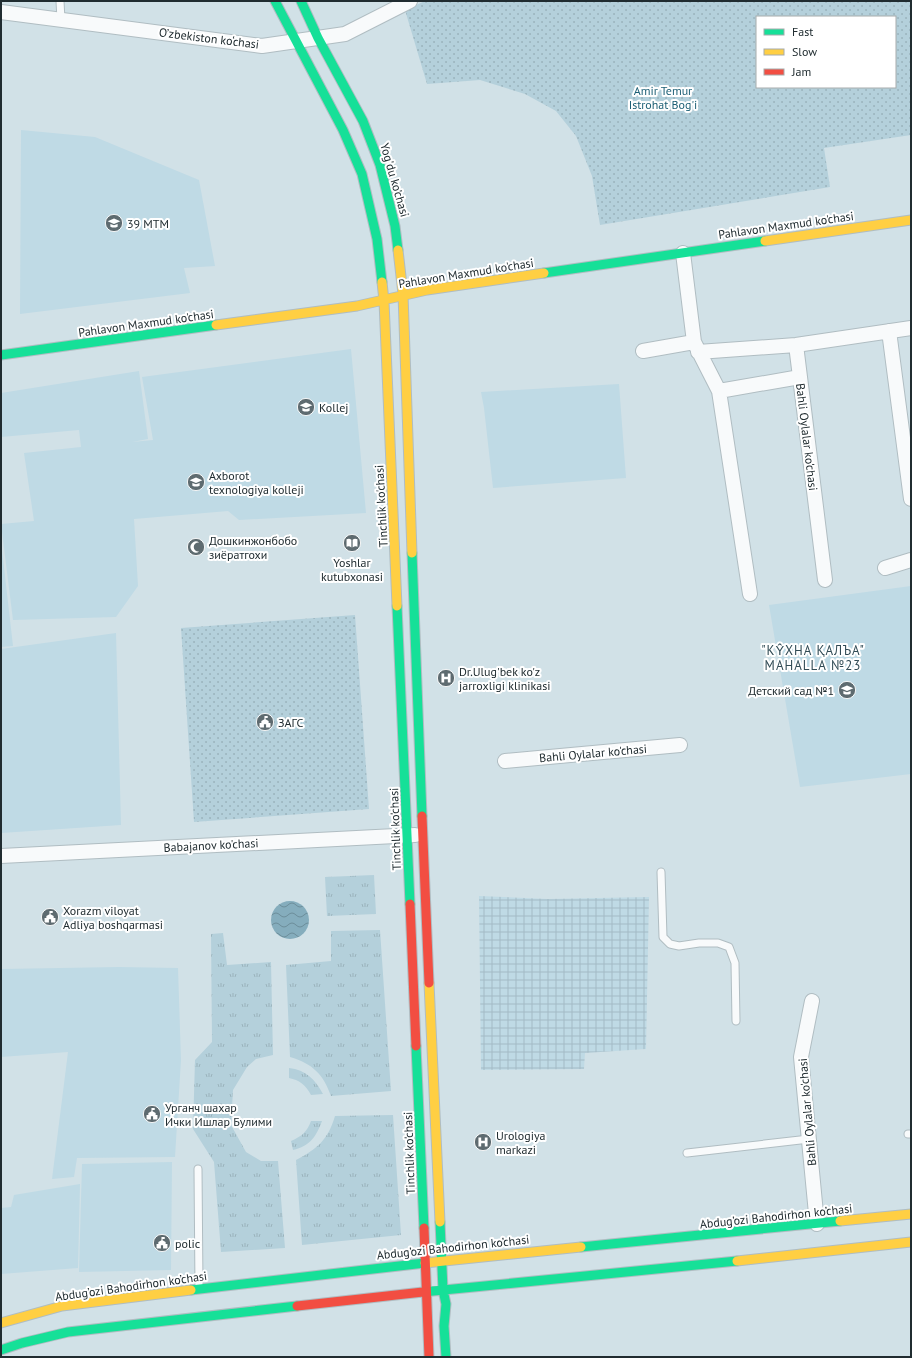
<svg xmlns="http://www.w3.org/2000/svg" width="912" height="1358" font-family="'PT Sans',sans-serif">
	<defs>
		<pattern id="industrial-grid" width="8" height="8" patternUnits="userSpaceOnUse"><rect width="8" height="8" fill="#bfdae5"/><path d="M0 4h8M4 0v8" fill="none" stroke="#a4bbc5"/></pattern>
		<pattern id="grass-tufts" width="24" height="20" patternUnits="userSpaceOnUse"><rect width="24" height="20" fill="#b4d0db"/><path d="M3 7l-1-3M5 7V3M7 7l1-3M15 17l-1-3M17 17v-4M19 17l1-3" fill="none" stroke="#9ab3bc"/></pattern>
		<pattern id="park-dots" width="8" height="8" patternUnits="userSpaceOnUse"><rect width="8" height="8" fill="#b4d0db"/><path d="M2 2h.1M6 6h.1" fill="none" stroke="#9ab3bc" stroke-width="1.8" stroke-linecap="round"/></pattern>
		<pattern id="water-waves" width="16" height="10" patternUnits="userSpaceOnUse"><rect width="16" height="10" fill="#85adbd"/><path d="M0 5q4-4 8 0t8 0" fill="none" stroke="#6c8d9a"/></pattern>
	</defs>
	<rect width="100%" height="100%" fill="#d1e1e7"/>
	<!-- built -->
	<path fill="#bfdae5" d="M21,130L95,137L199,180L215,266L184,268L190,293L20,314Z
		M351,349L366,513L239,520L228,511L134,519L138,586L116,617L13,620L1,524L34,521L24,453L81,447L79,430L1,437V393L139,371L148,439L132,442L153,440L142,377Z
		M619,384L626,478L493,488L484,408L481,392Z
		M1,541L13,646L1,647Z
		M911,586V774L800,787L769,605Z
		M116,633L121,825L1,833V649Z
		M119,967L178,968L181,1060L175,1157L77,1158L74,1177L52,1179L68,1052L1,1057V969Z
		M172,1162L171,1270L79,1272L82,1164Z
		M80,1184L78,1268L1,1274V1208L11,1207L14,1195Z"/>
	<!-- industrial -->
	<path fill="url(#industrial-grid)" d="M479,896L548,899L649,897L646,1049L585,1053L584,1069L481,1070Z"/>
	<!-- grass -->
	<path fill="url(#grass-tufts)" d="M374,875L376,914L327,916L325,877Z
		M380,930L391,1091L331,1096C323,1074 313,1064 290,1057L286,965L331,961V931Z
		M223,933L227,965L271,962L273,1055L256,1059L247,1067L233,1090L231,1125L246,1152L261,1161H278L285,1248L221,1252L214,1162L193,1129L195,1060L212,1042L211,934Z
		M289,1068C306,1070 315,1079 323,1094L311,1095C306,1085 299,1080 289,1078Z
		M393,1115L401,1235L302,1245L296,1160C317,1149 328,1140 335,1116Z
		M311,1121H322C316,1137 310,1146 293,1150L291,1141C302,1136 307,1132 311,1121Z"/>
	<!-- park -->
	<path fill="url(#park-dots)" fill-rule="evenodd" d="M425,1H911V135L824,148L830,187L600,225L592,176L576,136L556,111L525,94L480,80L427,84L405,10ZM757,17H895V87H757Z
		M355,615L369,809L194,822L181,628Z"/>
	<!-- water -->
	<path fill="url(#water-waves)" d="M271 920a19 19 0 1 1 38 0a19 19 0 1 1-38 0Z"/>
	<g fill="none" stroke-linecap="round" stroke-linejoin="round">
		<defs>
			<path id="lane" d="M60,1L61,20
				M661,872L663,937L670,944L679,946L699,943H718L729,947L735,963L736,1021
				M908,1134H911
				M687,1153L809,1139
				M198,1169L199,1287"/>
			<path id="street" d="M1,12L262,46L345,34L410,1
				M889,331L911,499
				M694,342L719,391L750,594
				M796,345L800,377
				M643,351L694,342L683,253
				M698,352L796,345L911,328
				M719,391L800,377L825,580
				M885,568L911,560
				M505,761L680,745
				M1,856L415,835
				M812,1001L801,1057L817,1224"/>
			<path id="fast" d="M275,1L343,130L362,174L377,239L382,282
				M301,1L318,38L363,121L380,165L395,226L398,250
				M544,273L765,241
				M1,355L216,325
				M412,553L422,816
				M397,606L410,904
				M416,1046L424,1228
				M440,1222L443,1290L446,1304L444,1326L446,1357
				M581,1247L840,1221
				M191,1290L425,1263
				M423,1292L737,1261
				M1,1350L22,1343L68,1332L297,1306"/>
			<path id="slow" d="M765,241L911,220
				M398,250L403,294L412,553
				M382,282L384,301L397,606
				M216,325L357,306L427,290L544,273
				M429,983L440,1222
				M840,1221L911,1214
				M737,1261L911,1242
				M425,1263L581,1247
				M1,1323L62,1306L191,1290"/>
			<path id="jam" d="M422,816L429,983
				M410,904L416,1046
				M424,1228L429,1357
				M297,1306L423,1292"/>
		</defs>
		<!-- lane casing -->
		<use href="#lane" stroke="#b0bdc2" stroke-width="9"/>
		<!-- street casing -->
		<use href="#street" stroke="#b0bdc2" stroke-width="16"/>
		<!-- fast casing -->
		<use href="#fast" stroke="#b0bdc2" stroke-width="11"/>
		<!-- slow casing -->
		<use href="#slow" stroke="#b0bdc2" stroke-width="11"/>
		<!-- jam casing -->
		<use href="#jam" stroke="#b0bdc2" stroke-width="11"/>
		<!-- lane -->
		<use href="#lane" stroke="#f8fafb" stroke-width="7"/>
		<!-- street -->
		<use href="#street" stroke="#f8fafb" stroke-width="14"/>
		<!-- fast -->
		<use href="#fast" stroke="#16e098" stroke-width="9"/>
		<!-- slow -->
		<use href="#slow" stroke="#ffcf43" stroke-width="9"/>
		<!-- jam -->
		<use href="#jam" stroke="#f24e42" stroke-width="9"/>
	</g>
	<!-- icons -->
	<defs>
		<symbol id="school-disc" viewBox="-11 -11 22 22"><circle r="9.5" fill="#5e6b70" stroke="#fff"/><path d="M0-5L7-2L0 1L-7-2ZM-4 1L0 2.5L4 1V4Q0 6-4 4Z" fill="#fff"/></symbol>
		<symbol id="university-disc" viewBox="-11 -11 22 22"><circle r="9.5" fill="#5e6b70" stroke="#fff"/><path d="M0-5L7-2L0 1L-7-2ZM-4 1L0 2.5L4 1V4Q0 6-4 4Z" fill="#fff"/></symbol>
		<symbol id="library-disc" viewBox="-11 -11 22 22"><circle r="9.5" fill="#5e6b70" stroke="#fff"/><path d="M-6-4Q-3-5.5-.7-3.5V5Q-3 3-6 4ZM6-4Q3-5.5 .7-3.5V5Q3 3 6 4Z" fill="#fff"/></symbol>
		<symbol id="mosque-disc" viewBox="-11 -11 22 22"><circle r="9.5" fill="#5e6b70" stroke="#fff"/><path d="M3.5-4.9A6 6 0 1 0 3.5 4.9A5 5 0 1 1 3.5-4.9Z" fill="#fff"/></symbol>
		<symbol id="hospital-disc" viewBox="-11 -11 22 22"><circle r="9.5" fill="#5e6b70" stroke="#fff"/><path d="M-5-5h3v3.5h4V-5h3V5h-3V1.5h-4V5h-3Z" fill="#fff"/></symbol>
		<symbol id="civic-disc" viewBox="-11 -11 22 22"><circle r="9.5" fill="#5e6b70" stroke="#fff"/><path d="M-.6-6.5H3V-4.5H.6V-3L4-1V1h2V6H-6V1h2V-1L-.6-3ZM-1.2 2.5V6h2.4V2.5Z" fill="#fff"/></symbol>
	</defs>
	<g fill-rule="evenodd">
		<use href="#school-disc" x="104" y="213" width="20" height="20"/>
		<use href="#university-disc" x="296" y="397" width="20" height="20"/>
		<use href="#university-disc" x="186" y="472" width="20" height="20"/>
		<use href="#library-disc" x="342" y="533" width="20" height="20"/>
		<use href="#mosque-disc" x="186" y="537" width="20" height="20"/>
		<use href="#hospital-disc" x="436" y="668" width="20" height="20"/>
		<use href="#school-disc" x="837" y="680" width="20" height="20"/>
		<use href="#civic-disc" x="255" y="712" width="20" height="20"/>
		<use href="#civic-disc" x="40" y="907" width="20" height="20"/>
		<use href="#civic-disc" x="142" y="1104" width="20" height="20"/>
		<use href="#hospital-disc" x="473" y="1132" width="20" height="20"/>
		<use href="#civic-disc" x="152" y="1233" width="20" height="20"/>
	</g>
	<g text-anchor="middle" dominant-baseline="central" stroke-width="4" stroke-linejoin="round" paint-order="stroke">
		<!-- street labels -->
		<g font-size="12" fill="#202c30" stroke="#fff">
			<text transform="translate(209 38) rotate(7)">O’zbekiston ko‘chasi</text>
			<text transform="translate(395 180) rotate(74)">Yog'du ko'chasi</text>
			<text transform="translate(786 225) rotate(-8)">Pahlavon Maxmud ko'chasi</text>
			<text transform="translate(466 273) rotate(-9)">Pahlavon Maxmud ko'chasi</text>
			<text transform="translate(146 323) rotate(-8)">Pahlavon Maxmud ko'chasi</text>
			<text transform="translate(807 437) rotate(83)">Bahli Oylalar ko'chasi</text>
			<text transform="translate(381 506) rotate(-93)">Tinchlik ko'chasi</text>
			<text transform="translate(593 753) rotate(-5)">Bahli Oylalar ko'chasi</text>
			<text transform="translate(395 829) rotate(-92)">Tinchlik ko'chasi</text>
			<text transform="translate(211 845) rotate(-3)">Babajanov ko'chasi</text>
			<text transform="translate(807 1112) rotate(-95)">Bahli Oylalar ko'chasi</text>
			<text transform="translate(409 1153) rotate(-92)">Tinchlik ko'chasi</text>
			<text transform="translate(776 1216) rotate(-6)">Abdug’ozi Bahodirhon ko’chasi</text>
			<text transform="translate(453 1247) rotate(-6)">Abdug’ozi Bahodirhon ko’chasi</text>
			<text transform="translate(131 1286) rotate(-8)">Abdug’ozi Bahodirhon ko’chasi</text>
		</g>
		<!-- park labels -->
		<g font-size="12" fill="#1c5f75" stroke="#fff">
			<text x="663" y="90">Amir Temur<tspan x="663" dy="14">Istrohat Bog'i</tspan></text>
		</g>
		<!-- poi labels -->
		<g font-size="12" fill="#202c30" stroke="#fff" text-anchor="start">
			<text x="127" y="223">39 MTM</text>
			<text x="319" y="407">Kollej</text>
			<text x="209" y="475">Axborot<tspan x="209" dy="14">texnologiya kolleji</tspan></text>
			<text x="209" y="540">Дошкинжонбобо<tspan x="209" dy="14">зиёратгохи</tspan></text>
			<text x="352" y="562" text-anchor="middle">Yoshlar<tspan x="352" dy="14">kutubxonasi</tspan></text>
			<text x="459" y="671">Dr.Ulug'bek ko'z<tspan x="459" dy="14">jarroxligi klinikasi</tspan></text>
			<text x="834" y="690" text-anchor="end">Детский сад №1</text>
			<text x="278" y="722">ЗАГС</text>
			<text x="63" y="910">Xorazm viloyat<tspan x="63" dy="14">Adliya boshqarmasi</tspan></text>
			<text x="165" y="1107">Урганч шахар<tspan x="165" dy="14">Ички Ишлар Булими</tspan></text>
			<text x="496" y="1135">Urologiya<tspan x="496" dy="14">markazi</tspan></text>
			<text x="175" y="1243">polic</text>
		</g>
		<!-- neighbourhood labels -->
		<g font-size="13" letter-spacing="1" fill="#314b55" stroke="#fff">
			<text x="813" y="650">"KŶХНА ҚАЛЪА"<tspan x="813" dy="15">MAHALLA №23</tspan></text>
		</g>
	</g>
	<!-- border -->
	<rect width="912" height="1358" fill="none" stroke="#202c30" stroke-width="4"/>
	<!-- legend -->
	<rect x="756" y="16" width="140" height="72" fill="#ffffff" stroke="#a6abac"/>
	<rect x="764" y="29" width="20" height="6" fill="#16e098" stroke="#a6abac"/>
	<text x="792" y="36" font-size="12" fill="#202c30">Fast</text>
	<rect x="764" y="49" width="20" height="6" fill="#ffcf43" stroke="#a6abac"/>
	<text x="792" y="56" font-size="12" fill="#202c30">Slow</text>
	<rect x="764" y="69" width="20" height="6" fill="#f24e42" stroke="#a6abac"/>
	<text x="792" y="76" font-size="12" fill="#202c30">Jam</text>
</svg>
